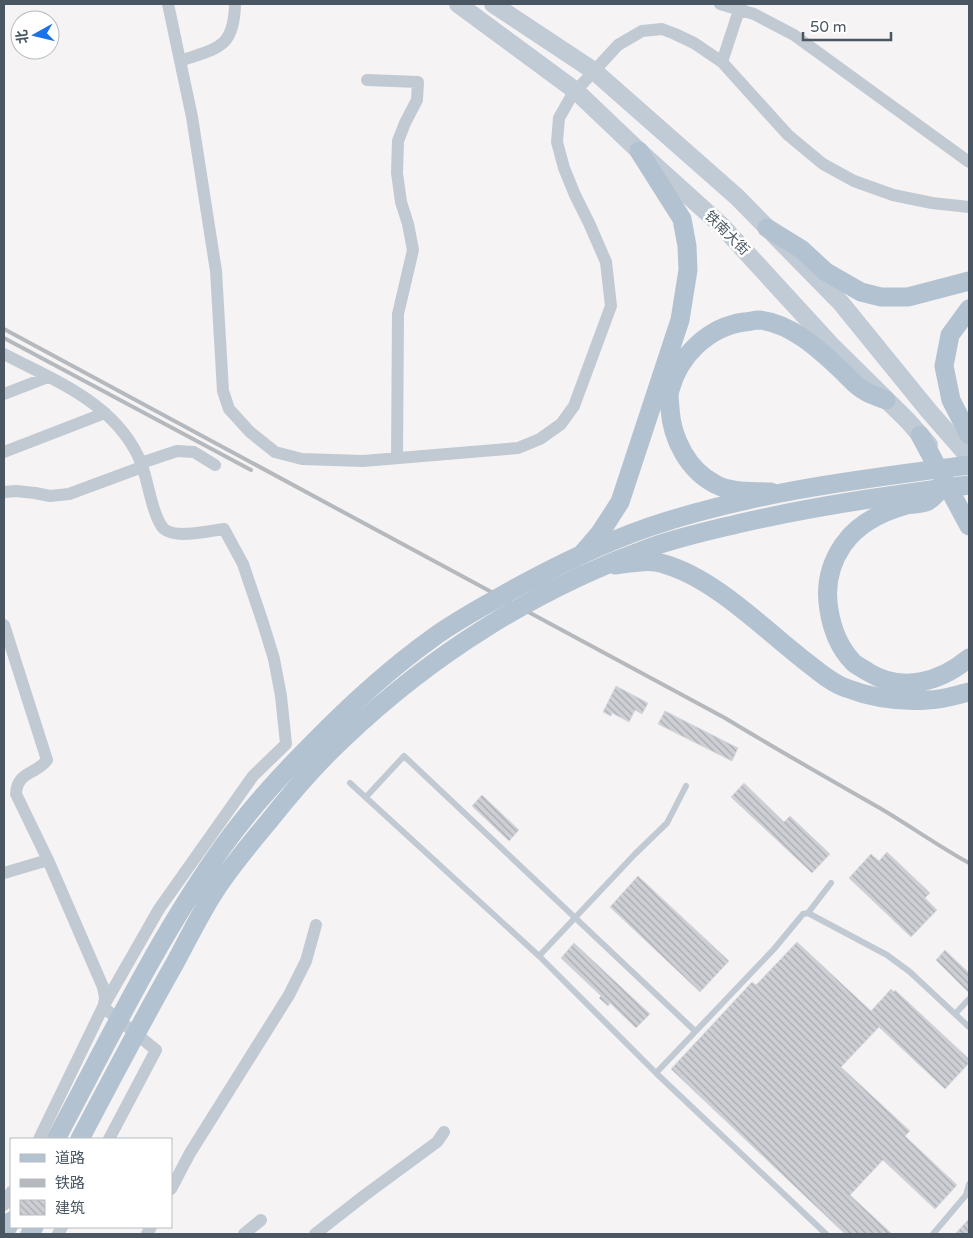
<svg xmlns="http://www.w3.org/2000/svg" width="973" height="1238" font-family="'Varela Round','Noto Sans SC',sans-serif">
	<defs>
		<pattern id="building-back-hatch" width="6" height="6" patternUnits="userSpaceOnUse" patternTransform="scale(1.25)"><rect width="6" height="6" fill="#cdcfd5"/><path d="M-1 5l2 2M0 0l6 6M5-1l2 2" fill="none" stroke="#a8abb0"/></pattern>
	</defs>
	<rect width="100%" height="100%" fill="#f5f3f3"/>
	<!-- building -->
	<path fill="url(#building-back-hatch)" stroke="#d7d9de" d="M616,686L648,703L642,714L635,710L629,722L612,713L611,716L603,712Z
		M665,711L738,748L732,761L658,724Z
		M744,783L784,822L790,816L830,854L812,873L731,797Z
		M482,795L519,830L509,841L472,806Z
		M887,852L930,893L925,898L937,910L911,937L849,878L871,854L879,861Z
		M638,876L729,961L700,992L610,907Z
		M797,942L871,1011L891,989L894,992L895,990L969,1059V1063L945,1089L879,1027L841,1067L910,1131L905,1136L957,1185L935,1209L883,1160L850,1195L892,1234H845L671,1069L752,982L756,985Z
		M574,943L650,1014L636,1028L610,1003L608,1006L599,998L601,996L561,958Z
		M945,950L969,973V993L936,960Z
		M969,1219V1234H955Z"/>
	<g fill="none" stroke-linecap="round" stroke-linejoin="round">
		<!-- lane -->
		<path stroke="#c1cad2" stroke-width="6" d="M350,783L539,956L656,1073L826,1234
			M366,797L404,756L695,1031
			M808,913L887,955L910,972L969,1027
			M539,956L635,854L667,823L686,786
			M955,1014L969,999
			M656,1073L774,949L803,914L808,913L831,883
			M933,1234L966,1195L969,1184"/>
		<!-- street -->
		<path stroke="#c1cad2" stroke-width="12" d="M168,4L192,117L216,271L223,391L229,409L250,432L275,452L302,459L363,461L518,448L540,439L561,424L574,406L611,306L606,262L589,223L575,195L564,168L557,142L559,118L572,95L618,45L642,31L662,29L675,34L694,43L722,62L788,135L823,164L854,181L893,195L932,203L969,207
			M720,4L754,14L794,35L969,162
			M180,61C217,48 234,49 235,4
			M722,62L741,4
			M367,80L418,82L417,100L405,123L398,141L397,173L401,202L408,224L413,250L398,314L397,458
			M4,354C57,382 118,404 142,465C148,482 153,518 164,529C176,539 209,531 224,529L243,564L263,623L274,659L281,696L286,744L253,776L159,909L103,1007L39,1139
			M4,394L48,377
			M4,452L105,413
			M141,463L177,451L194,452L215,465
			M4,492L16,491L35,493L50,496L69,494L142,467
			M4,625L47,760C36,775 17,771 16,794L48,860L103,987L105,998L104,1004
			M4,873L48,860
			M103,1007L156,1050L109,1139
			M171,1189L190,1153L289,995L306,961L316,925
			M4,1205L11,1192
			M58,1234L62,1227
			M147,1234L151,1227
			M244,1234L261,1220
			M315,1234L365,1195L437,1142L444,1132"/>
		<!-- secondary -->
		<path stroke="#c1cbd6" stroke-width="18" d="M458,4L576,91L639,151L722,226L833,347L908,421L929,445
			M493,4L594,71L737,197L841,303L928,410L969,457"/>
		<!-- primary -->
		<path stroke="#b3c2d1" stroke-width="19" d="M767,228L801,249L826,272L861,292L881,297H908L969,281
			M969,309L950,335L944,366L951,400L969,435
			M920,435L969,526
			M942,488C938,492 933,498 928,501C923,504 913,504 906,505C881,512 858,523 843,545C830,564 825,587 829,610C832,629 839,647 852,661C856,666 863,668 868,672C902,693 940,682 969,658
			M771,492C753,491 731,493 715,484C688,470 672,439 670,409C670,403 668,396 670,390C679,356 708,327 744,322C749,322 754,320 759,320C791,323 820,350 842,371C849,377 856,387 865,391C871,395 879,397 886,400
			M582,554L600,533L620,502L680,320L688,270L687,246L682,219L639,151
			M615,565C631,563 649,559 664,564C714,578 764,629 805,661C817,670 831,683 846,688C872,698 900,702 928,700C942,700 956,695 969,692
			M4,1234L11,1221
			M30,1234L34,1227"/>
		<!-- rail -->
		<path stroke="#b5b8bd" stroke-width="4" d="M4,329L725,718C776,749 827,778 878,807C909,825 938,846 969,863
			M4,338L251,470"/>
		<!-- primary-bridge -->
		<path stroke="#b3c2d1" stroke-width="19" d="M56,1139C109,1040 158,937 224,845C250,809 279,777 311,745C349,706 389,669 434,637C453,623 475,611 496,599C545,571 595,546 649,527C752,492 862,479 969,465
			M80,1139C111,1080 142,1021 175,963C188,939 200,914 215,891C231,866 250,844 269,821C292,792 317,763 344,738C432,654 537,588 652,547C680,537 708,531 737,524C814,506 891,495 969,485"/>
	</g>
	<g text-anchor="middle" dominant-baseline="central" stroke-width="5" stroke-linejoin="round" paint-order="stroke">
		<!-- street labels -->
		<g font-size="14" fill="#4a5661" stroke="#fff">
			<text transform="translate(727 233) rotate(45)">铁南大街</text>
		</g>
	</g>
	<!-- border -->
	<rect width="973" height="1238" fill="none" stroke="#4a5661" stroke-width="10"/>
	<!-- legend -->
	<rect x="10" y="1138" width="162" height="90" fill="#ffffff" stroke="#b7bbc0"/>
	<rect x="20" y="1154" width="25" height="8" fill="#b3c2d1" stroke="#b7bbc0"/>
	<text x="55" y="1163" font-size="15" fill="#4a5661">道路</text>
	<rect x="20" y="1179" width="25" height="8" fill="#b5b8bd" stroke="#b7bbc0"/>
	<text x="55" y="1188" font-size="15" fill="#4a5661">铁路</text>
	<rect x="20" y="1200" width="25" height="15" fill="url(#building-back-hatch)" stroke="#b7bbc0"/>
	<text x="55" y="1213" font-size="15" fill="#4a5661">建筑</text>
	<!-- north arrow -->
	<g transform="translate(35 35) rotate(262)"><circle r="24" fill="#ffffff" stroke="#b7bbc0"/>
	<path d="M0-4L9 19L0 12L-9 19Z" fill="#1a73e8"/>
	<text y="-8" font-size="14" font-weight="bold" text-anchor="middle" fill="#4a5661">北</text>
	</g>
	<!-- scale -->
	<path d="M803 32v8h88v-8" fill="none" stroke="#4a5661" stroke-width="2.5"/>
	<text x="810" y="32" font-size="15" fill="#4a5661" stroke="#ffffff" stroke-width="4" paint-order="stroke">50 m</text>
</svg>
